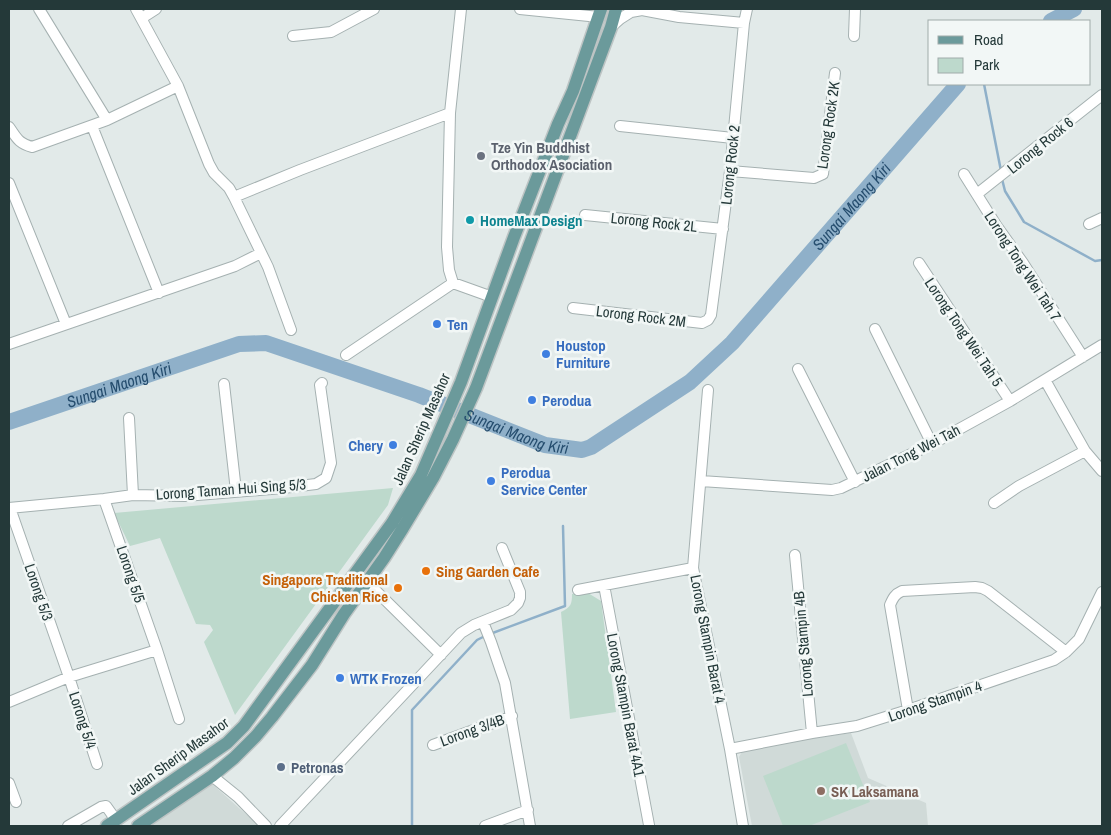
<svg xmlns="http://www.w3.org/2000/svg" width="1111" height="835" font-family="'Archivo Narrow',sans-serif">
	<rect width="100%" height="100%" fill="#e2eae9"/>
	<!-- built -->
	<path fill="#d0dad8" d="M851,733L868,778L926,803L928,826H752L739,757L744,748Z
		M210,782L259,826H147Z"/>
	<!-- green -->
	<path fill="#bdd9cc" d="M393,488L388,505L235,715L204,642L213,630L210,625L196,624L160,538L130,546L114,513Z
		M588,593L601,601L616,712L570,719L561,612C571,607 572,604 572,594Z
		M846,743L870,802L809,826H783L763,776Z"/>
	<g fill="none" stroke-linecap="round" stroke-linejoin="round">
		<!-- stream -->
		<path stroke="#8fb0c9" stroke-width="2.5" d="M984,84L1001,171
			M1002,179L1005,191L1024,222L1095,261L1102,260
			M490,634L565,606L563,526
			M412,826V710L477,640L485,636"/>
		<!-- river -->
		<g stroke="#8fb0c9" stroke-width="16">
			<path d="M1051,21L1074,9"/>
			<path id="s1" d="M9,422L239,344L266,343L419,395L545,445L582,450L591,447L690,382L732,343L958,84"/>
		</g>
		<defs>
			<path id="minor" d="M39,9L107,120
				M136,9L178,86L209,164L214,173L229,188L234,197L268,267L291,330
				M461,9L450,113L447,247L449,270L453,283L492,297
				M520,9L599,17
				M142,18L156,9
				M611,27L620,19L631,12L642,10L679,17L744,23
				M293,36L331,32L374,9
				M854,36L855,9
				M92,126L159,293
				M620,126L733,138
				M9,127C17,138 18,143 32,147L107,120L178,86
				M730,171L814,178L823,174L835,73
				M964,174L996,225L1023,263L1083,357
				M9,183L66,324
				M977,194L1102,95
				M234,197L300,170L450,113
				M585,215L723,229
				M1089,224L1102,218
				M919,263L1010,401
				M573,308L702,323L708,320L711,315L730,171L744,23L747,9
				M875,329L932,444
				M9,344L235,266L261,253
				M346,355L453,283
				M798,369L855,482
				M1045,380L1085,451L1102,471
				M224,384L236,491
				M708,390L693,568L730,749L743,826
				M129,418L133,495
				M701,481L832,490L841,488L932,444L1010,401L1102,345
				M104,499L157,650L179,719
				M994,503L1019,486L1085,451
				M9,508L104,499L133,495L185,496L283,488L316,484L326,478L331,463L320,385L322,383
				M10,508L69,677L97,764
				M795,555L812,733
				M367,582L441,655
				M604,585L649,825
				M578,590L693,568
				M483,622L491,642L505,683L530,826
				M9,702L69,677L157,650
				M908,710L890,605C893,598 895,594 902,591L975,587L982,588L988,591L1066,652
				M433,745L512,716
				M730,749L812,733L857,726L908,710L1054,660L1066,652L1079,639L1102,592
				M212,776L238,797L266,826
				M9,783L16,802
				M68,826L101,807L106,806L116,820
				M280,826L461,633L474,625L511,610L518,603L520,598V592L502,548
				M485,826L528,810"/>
			<path id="major" d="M107,826L227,743L244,726L392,523L421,475L461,382L514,237L558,124L573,91L601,9
				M138,826L212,776L234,758L256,736L272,717L312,665L344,614L384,558L403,528L433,478L453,439L476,388L611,27L616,9"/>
		</defs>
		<!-- minor casing -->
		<use href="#minor" stroke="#a5b1b1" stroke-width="12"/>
		<!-- major casing -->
		<use href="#major" stroke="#bdc4c4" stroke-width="15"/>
		<!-- minor -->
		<use href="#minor" stroke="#fff" stroke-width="10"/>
		<!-- major -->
		<use href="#major" stroke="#6b9a9b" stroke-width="12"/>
	</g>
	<!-- markers -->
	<circle fill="#6b7280" stroke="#f2f7f6" stroke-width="2" cx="481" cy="156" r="5"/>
	<circle fill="#0f9aa8" stroke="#f2f7f6" stroke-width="2" cx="470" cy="220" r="5"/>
	<g fill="#3f7fe0" stroke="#f2f7f6" stroke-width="2">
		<circle cx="437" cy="324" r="5"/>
		<circle cx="546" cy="354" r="5"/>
		<circle cx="532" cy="400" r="5"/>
		<circle cx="393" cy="445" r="5"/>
		<circle cx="491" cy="481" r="5"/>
		<circle cx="340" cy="678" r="5"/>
	</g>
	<g fill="#e8710a" stroke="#f2f7f6" stroke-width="2">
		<circle cx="426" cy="571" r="5"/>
		<circle cx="398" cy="588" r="5"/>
	</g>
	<circle fill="#5c6f8a" stroke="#f2f7f6" stroke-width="2" cx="281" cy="767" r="5"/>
	<circle fill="#8d6e63" stroke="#f2f7f6" stroke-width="2" cx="821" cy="791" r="5"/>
	<g text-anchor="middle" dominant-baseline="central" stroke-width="5" stroke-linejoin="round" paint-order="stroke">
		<!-- street labels -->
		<g font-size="15" fill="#243939" stroke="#f2f7f6">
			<text transform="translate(828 125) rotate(-82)">Lorong Rock 2K</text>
			<text transform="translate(1040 145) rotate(-39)">Lorong Rock 6</text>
			<text transform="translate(730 165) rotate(-84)">Lorong Rock 2</text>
			<text transform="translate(654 222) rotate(6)">Lorong Rock 2L</text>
			<text transform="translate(1023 266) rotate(57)">Lorong Tong Wei Tah 7</text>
			<text transform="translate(641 316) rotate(7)">Lorong Rock 2M</text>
			<text transform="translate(964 332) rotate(56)">Lorong Tong Wei Tah 5</text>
			<text transform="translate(421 429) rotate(-66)">Jalan Sherip Masahor</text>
			<text transform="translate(911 453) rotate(-27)">Jalan Tong Wei Tah</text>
			<text transform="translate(231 489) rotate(-4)">Lorong Taman Hui Sing 5/3</text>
			<text transform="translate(131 574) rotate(71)">Lorong 5/5</text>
			<text transform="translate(39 592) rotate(71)">Lorong 5/3</text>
			<text transform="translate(708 639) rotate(79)">Lorong Stampin Barat 4</text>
			<text transform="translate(803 644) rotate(-95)">Lorong Stampin 4B</text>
			<text transform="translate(935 701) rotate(-19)">Lorong Stampin 4</text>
			<text transform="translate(626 705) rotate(79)">Lorong Stampin Barat 4A1</text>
			<text transform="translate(83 720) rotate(72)">Lorong 5/4</text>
			<text transform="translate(472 730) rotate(-20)">Lorong 3/4B</text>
			<text transform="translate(178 756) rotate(-36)">Jalan Sherip Masahor</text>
		</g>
		<!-- worship labels -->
		<g font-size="15" font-weight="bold" fill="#5b616d" stroke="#f2f7f6" text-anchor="start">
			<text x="491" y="147">Tze Yin Buddhist<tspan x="491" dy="17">Orthodox Asociation</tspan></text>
		</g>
		<!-- culture labels -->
		<g font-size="15" font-weight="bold" fill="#0d838f" stroke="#f2f7f6" text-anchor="start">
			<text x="480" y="220">HomeMax Design</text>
		</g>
		<!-- shop labels -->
		<g font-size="15" font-weight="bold" fill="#366cbe" stroke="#f2f7f6" text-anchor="start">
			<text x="447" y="324">Ten</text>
			<text x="556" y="345">Houstop<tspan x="556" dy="17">Furniture</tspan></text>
			<text x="542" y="400">Perodua</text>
			<text x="383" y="445" text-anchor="end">Chery</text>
			<text x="501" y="472">Perodua<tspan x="501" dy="17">Service Center</tspan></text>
			<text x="350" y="678">WTK Frozen</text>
		</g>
		<!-- food labels -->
		<g font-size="15" font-weight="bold" fill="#c56008" stroke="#f2f7f6" text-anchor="start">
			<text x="436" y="571">Sing Garden Cafe</text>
			<text x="388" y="579" text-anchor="end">Singapore Traditional<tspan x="388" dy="17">Chicken Rice</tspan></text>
		</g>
		<!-- service labels -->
		<g font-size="15" font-weight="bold" fill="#4e5e75" stroke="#f2f7f6" text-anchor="start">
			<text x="291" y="767">Petronas</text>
		</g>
		<!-- education labels -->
		<g font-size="15" font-weight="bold" fill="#785e54" stroke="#f2f7f6" text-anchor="start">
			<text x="831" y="791">SK Laksamana</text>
		</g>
		<!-- water labels -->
		<g font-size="16" font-style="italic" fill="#254d6e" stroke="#f2f7f6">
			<text stroke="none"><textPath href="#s1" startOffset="971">Sungai Maong Kiri</textPath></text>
			<text stroke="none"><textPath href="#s1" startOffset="116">Sungai Maong Kiri</textPath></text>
			<text stroke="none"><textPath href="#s1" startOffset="536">Sungai Maong Kiri</textPath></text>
		</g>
	</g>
	<!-- border -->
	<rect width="1111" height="835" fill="none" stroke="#243939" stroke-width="20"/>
	<!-- legend -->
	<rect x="928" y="20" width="162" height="65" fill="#f2f7f6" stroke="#a0abaa"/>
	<rect x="938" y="36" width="25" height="8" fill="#6b9a9b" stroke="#a0abaa"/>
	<text x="974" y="45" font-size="15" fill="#243939">Road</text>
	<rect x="938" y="58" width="25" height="15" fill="#bdd9cc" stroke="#a0abaa"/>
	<text x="974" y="70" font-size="15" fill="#243939">Park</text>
</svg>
